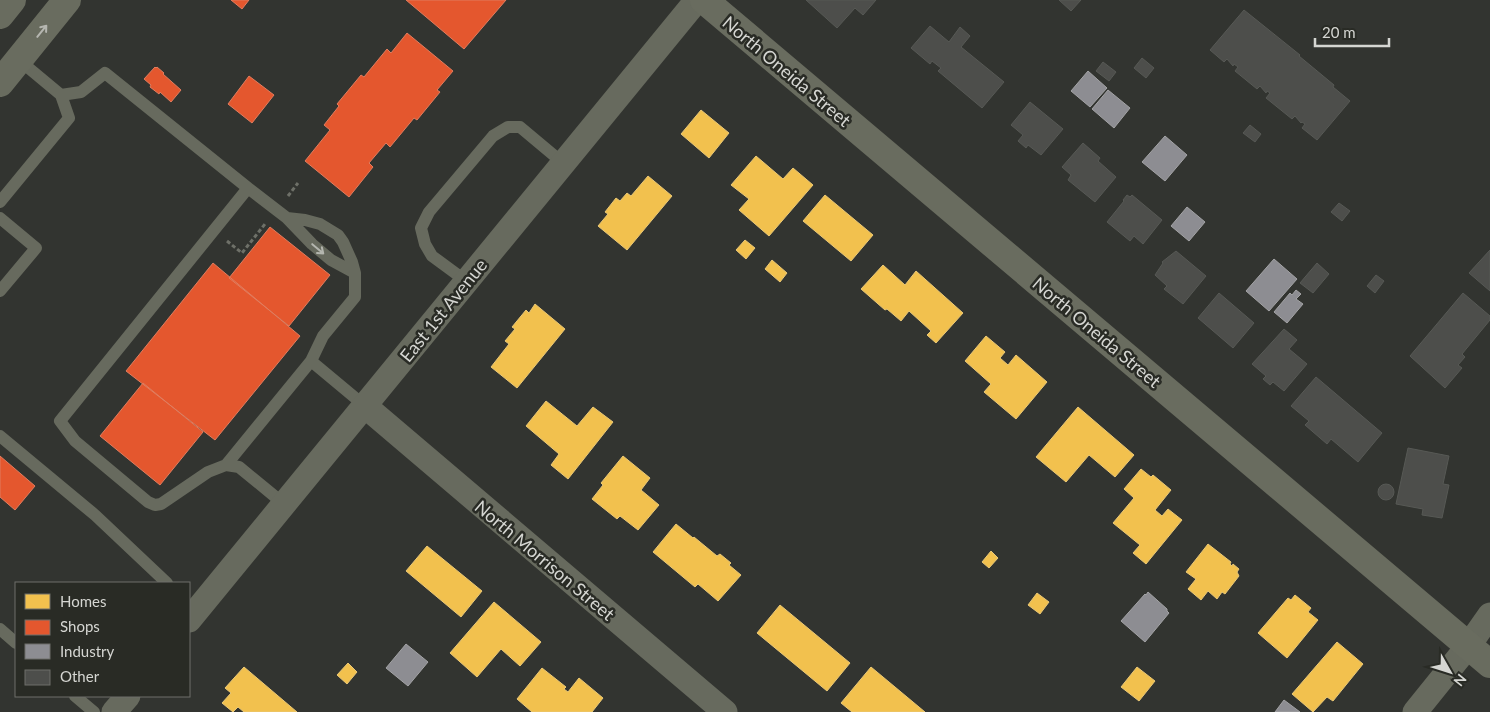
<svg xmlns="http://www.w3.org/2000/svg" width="1490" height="712" font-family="Lato,sans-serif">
	<rect width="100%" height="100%" fill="#323430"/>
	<!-- homes -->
	<path fill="#f2c14e" stroke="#e9c776" d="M701,110L729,133L709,158L681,134Z
		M756,156L783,179L793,168L813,185L769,236L739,210L749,199L731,185Z
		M648,176L672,196L627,250L598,226L608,214L605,212L616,198L620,201L627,193L631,196Z
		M825,195L873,235L851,261L803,221Z
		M745,240L755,248L746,259L736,250Z
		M772,260L787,273L780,282L765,269Z
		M883,265L905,285L916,271L963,313L936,343L927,335L931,331L909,311L901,321L887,309L885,310L861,289Z
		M535,304L565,329L517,388L491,367L509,344L505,341L515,329L512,327L526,310L529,313Z
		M986,336L1005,352L1000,358L1008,365L1016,355L1047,382L1016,419L984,392L991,384L965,361Z
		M546,401L577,426L593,407L613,422L568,479L551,465L559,454L526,426Z
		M1078,407L1134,455L1115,477L1089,455L1066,482L1036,457Z
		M623,456L650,478L641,490L659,505L638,530L620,516L617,519L592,499L603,485L601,483Z
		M1141,469L1151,477L1153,475L1171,490L1155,510L1162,516L1168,509L1182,520L1146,564L1133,553L1140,545L1113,523L1134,498L1124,489Z
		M676,524L693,538L694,537L717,556L720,554L731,563L729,565L741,575L718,601L698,584L695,587L653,552Z
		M1208,544L1231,562L1230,564L1232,566L1233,564L1239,569L1237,572L1239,576L1225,594L1222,592L1217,599L1208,591L1201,600L1188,589L1196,579L1186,572Z
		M427,546L482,591L461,617L406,571Z
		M991,551L998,558L989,568L982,562Z
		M1037,593L1049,602L1040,614L1028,605Z
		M1295,595L1311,608L1308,612L1318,620L1287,658L1258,633L1288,598L1291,600Z
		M494,602L541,642L520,666L501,649L477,677L450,653Z
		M780,605L850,663L827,691L757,633Z
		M1337,642L1363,664L1333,701L1327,697L1313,712L1292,694Z
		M348,663L357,672L347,684L337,675Z
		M244,667L297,712H244L238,707L233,712L222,703L231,693L225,688Z
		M871,667L925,712H852L841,703Z
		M1137,667L1155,681L1139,701L1121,687Z
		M542,668L566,687L564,689L568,692L579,678L603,698L592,712H532L517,699Z"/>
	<!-- shops -->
	<path fill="#e4572e" stroke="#e07d5f" d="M231,0H249L242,9Z
		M406,0H506L464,49Z
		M407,33L453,71L437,90L440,92L417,120L414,118L390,147L386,143L369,163L373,167L349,197L305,161L330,130L324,125L339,106L337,104L361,75L364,77L387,49L391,53Z
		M155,67L156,68L157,67L164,73L163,74L181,90L171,102L160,92L159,94L150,87L151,85L144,79Z
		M249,76L274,95L252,123L228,104Z
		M270,227L330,275L289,326L229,278Z
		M213,263L300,336L215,440L126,371Z
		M143,383L203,432L160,485L100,436Z
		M0,456L35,486L15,510L0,497Z"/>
	<!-- industry -->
	<path fill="#8d8d92" stroke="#a3a3a5" d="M1088,71L1107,88L1090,107L1071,91Z
		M1108,90L1130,108L1114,128L1092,109Z
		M1165,136L1187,155L1165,181L1142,162Z
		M1187,207L1205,222L1189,241L1171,226Z
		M1274,259L1297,279L1269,311L1246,291Z
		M1296,290L1301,294L1296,299L1303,304L1287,323L1274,312L1290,293L1292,295Z
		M1148,592L1167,609V611L1169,613L1145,642L1121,621L1145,594L1146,595Z
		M406,644L428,662L408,686L386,668Z
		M1284,700L1300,712H1275Z"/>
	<!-- building -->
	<path fill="#4d4e4b" stroke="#575955" d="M806,0H876L863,15L855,8L837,28Z
		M1059,0H1081L1071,11Z
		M1244,10L1300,55L1299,56L1334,85L1333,87L1350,101L1317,140L1302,128L1305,124L1302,122L1301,123L1295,116L1292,119L1266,98L1270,93L1267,91L1266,93L1260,86L1257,89L1235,71L1238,67L1234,64L1233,66L1227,59L1224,62L1210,50Z
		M930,26L949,42L960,27L970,36L961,47L1004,82L982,108L938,71L941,68L932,61L930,64L911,48Z
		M1142,58L1154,68L1146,78L1134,68Z
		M1103,62L1116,72L1109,81L1096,71Z
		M1030,102L1063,129L1041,155L1028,145L1026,148L1018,141L1023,135L1011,125Z
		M1250,125L1261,134L1255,142L1243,133Z
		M1083,143L1100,158L1098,161L1116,177L1095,202L1068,180L1071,175L1062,167Z
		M1127,195L1130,197L1132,195L1162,220L1143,244L1134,236L1130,241L1107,222L1124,201L1123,200Z
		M1339,203L1350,211L1342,221L1331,212Z
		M1490,250V291L1469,273Z
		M1176,251L1206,276L1183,304L1164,289L1167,286L1155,275L1163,263L1162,262Z
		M1317,263L1329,274L1313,293L1300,283Z
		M1376,275L1384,281L1375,293L1367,286Z
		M1219,293L1254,323L1233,348L1198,318Z
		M1463,293L1490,316V320L1462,354L1465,357L1458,365L1462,368L1445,388L1410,356Z
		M1284,329L1297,340L1289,349L1307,364L1284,391L1273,382L1270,385L1263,379L1266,376L1252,364Z
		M1316,377L1382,433L1358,462L1331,439L1327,444L1305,425L1309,421L1291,406Z
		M1408,448L1449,456L1443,484L1449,485L1442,518L1422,515L1423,509L1396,504Z
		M1378 492a8 8 0 1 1 16 0a8 8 0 1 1-16 0Z"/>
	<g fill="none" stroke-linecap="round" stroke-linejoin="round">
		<!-- path -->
		<path stroke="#6e7068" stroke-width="3" stroke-dasharray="4 2.5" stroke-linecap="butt" d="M288,196L298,183
			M227,241L242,253L265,224"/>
		<!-- lane -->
		<path stroke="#676a5e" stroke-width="12" d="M61,95L81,92L105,73L248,188
			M0,202L69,118L61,95L19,60
			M0,218L36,248L0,291
			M287,218L312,244L331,260L355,273
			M466,281L432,256L425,244L421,228L429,212L493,136L508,127H520L563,163
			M0,436L95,515L167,583
			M226,465L311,361
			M284,504L239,467L226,465L208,472L161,504L155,505L148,502L75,441L60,421L248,188L287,218L305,220L320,224L338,235L343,242L352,262L355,273V297L323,336L311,361L365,406
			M0,629L16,643
			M75,696L94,712"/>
		<!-- street -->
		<path stroke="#676a5e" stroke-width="25" d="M365,406L725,712
			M189,620L697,0
			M114,712L128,696
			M1415,712L1469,645L1490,615"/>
		<!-- secondary -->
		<path stroke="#696c5f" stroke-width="28" d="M704,0L1490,664
			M0,15L12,0
			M0,83L67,0"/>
	</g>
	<!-- one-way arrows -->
	<defs><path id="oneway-shaft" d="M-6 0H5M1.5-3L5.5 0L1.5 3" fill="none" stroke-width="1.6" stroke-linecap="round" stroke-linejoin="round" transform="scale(1.25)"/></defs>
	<use stroke="#b5b6b0" href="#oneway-shaft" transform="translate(42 31) rotate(-51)"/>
	<use stroke="#b4b6af" href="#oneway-shaft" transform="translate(318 249) rotate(40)"/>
	<g text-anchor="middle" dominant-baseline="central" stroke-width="5" stroke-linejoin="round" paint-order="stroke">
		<!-- street labels -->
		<g font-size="18" fill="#d5d6d2" stroke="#292b25">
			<text transform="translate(787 71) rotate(40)">North Oneida Street</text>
			<text transform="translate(443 310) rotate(-51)">East 1st Avenue</text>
			<text transform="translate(1097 332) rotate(40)">North Oneida Street</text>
			<text transform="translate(545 560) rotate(40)">North Morrison Street</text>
		</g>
	</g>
	<!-- legend -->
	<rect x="15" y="582" width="175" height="115" fill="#292b25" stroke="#6e6f6a"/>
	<rect x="25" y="594" width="25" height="15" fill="#f2c14e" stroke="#6e6f6a"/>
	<text x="60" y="607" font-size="15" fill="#d5d6d2">Homes</text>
	<rect x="25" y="620" width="25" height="15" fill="#e4572e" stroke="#6e6f6a"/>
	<text x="60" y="632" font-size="15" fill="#d5d6d2">Shops</text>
	<rect x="25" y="644" width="25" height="15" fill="#8d8d92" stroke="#6e6f6a"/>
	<text x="60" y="657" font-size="15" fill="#d5d6d2">Industry</text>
	<rect x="25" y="670" width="25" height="15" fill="#4d4e4b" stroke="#6e6f6a"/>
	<text x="60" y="682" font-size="15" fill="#d5d6d2">Other</text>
	<!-- north arrow -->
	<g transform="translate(1450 672) rotate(129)" stroke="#292b25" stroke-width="4" paint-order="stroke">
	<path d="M0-4L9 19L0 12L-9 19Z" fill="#d5d6d2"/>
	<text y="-8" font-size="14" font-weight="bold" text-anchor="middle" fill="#d5d6d2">N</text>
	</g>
	<!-- scale -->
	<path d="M1315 38v8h74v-8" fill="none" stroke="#d5d6d2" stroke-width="2.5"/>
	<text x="1322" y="38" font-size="15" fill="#d5d6d2" stroke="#292b25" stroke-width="4" paint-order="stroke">20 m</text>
</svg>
